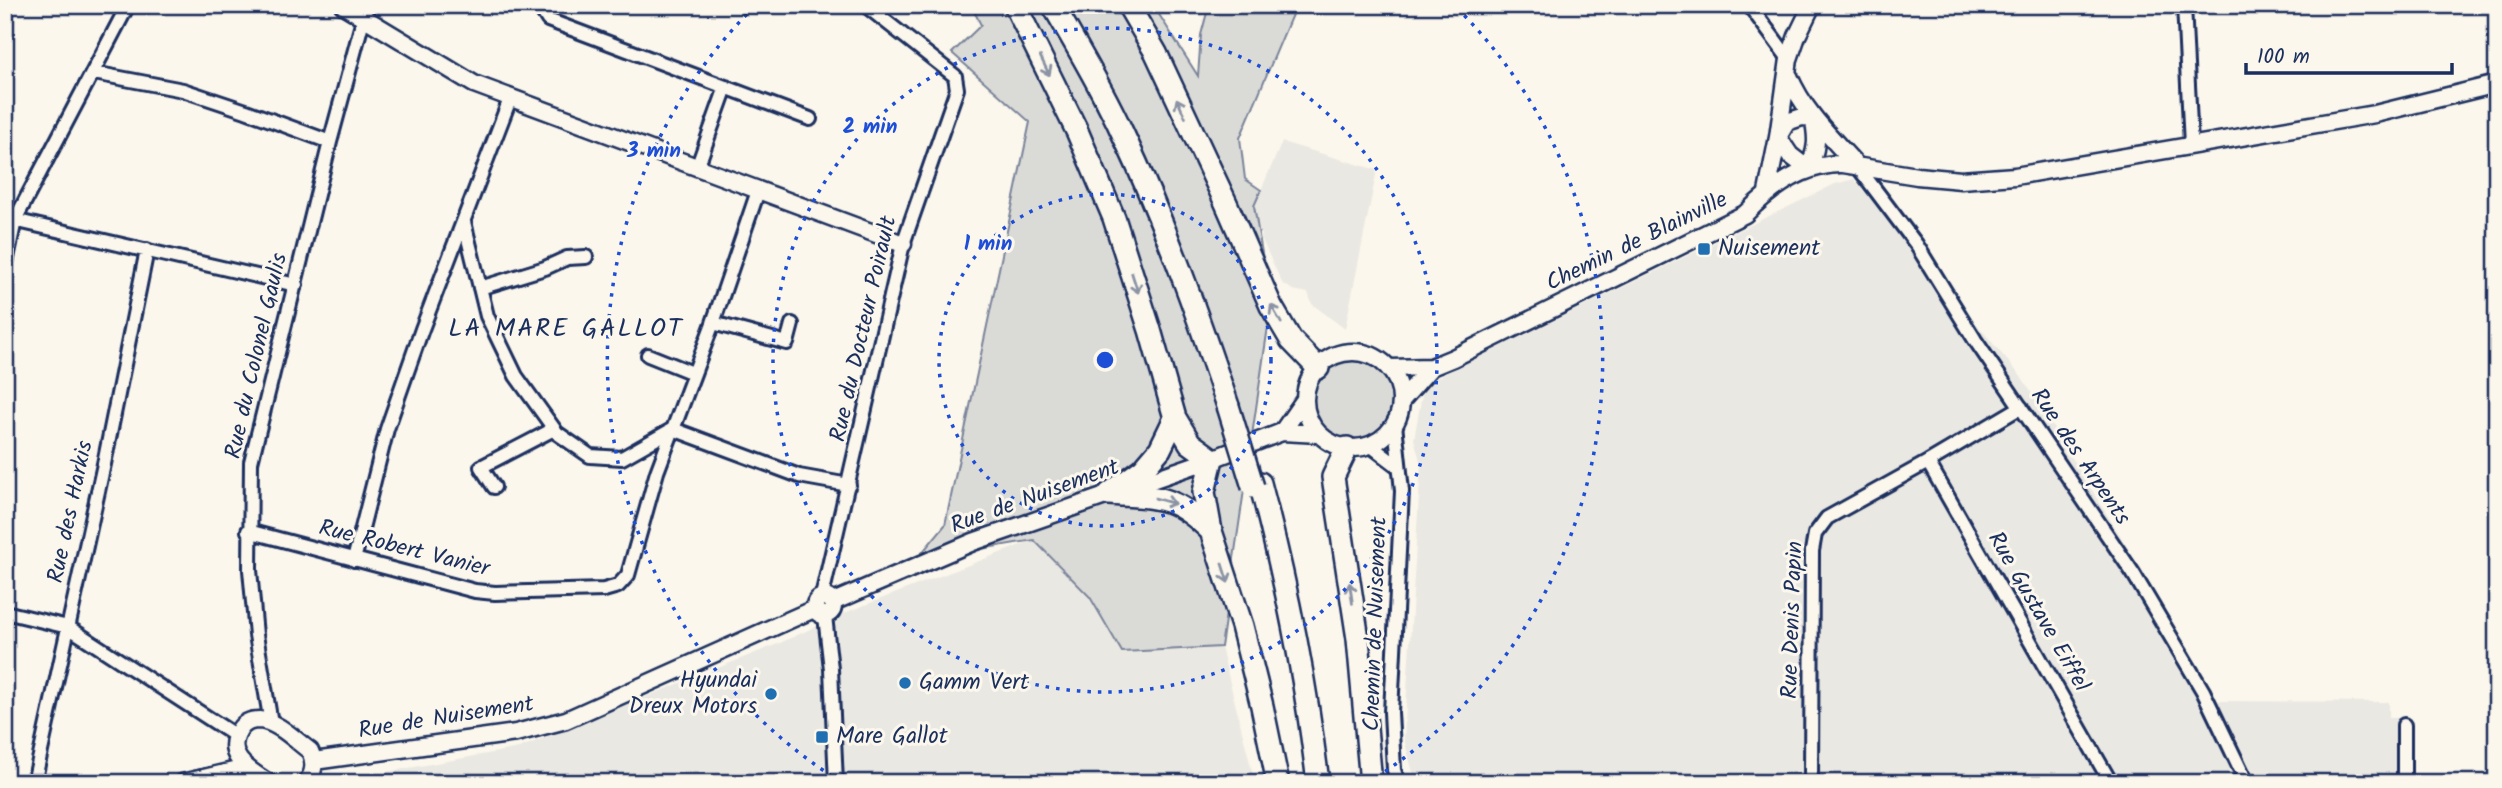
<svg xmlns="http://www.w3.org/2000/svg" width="2502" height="788" font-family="Kalam,sans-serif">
	<rect width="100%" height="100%" fill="#fbf7ec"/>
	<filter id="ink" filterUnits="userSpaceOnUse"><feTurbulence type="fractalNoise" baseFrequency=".0143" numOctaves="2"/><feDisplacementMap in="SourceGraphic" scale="14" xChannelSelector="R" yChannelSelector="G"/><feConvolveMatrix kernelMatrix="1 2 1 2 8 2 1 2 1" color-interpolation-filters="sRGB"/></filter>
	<g filter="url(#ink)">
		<!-- built -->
		<path fill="#eae8e2" d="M1282,142L1377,170L1345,329L1312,304L1308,293L1293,290L1282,283L1262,240L1254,206Z
			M1854,179L2023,379L2121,537L2216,701L2389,702V718H2410V783H1416L1404,739L1421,464L1414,439L1424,384L1835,184Z
			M1034,540L1090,597L1122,652L1221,647L1255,783H326L519,748L780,643L852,610Z"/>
		<!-- green -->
		<path fill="#dadad7" stroke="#7a849a" stroke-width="2" d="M971,5H1153L1198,76L1201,35L1209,5H1296L1240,138L1245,179L1261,190L1254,206L1271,306L1221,647L1122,652L1090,597L1034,540L916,560L945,525L1030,122L952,53L981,25Z
			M1310 399a42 42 0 1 1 84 0a42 42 0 1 1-84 0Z"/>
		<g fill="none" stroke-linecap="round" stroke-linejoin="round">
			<defs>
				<path id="minor" d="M1749,5L1789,59
					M2184,5L2191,145
					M539,6L548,20L810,119
					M94,73L183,90L246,111L330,142
					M1858,167L1916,244L1975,340L2133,573L2203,691L2247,783
					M697,168L726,87
					M5,218L296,285
					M464,222L487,316L516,376L557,433L590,456L622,458L673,429L799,476L849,485
					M5,268L15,220L128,5
					M480,288L545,268L567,258L586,257
					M713,323L787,343L792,324
					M648,355L693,373
					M1395,424L1402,491L1391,712L1394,770L1398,783
					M1370,445L1399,467
					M1928,462L2111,783
					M494,487L481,467L554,429
					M248,531L475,591L495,593L604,590L618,586L628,575L657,472L713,323L758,191
					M354,560L387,429L422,329L510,99
					M822,596L903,244L957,89L955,76L865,5
					M5,612L68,627L236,736
					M825,616L831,669L836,783
					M271,723L256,635L250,570L251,462L330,142L367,5
					M2404,725V783
					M34,783L104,464L147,250
					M1811,783L1812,551L1815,534L1827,518L1928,462L2021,407"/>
				<path id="tertiary" d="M343,5L474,84L903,244
					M1812,5L1797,36L1789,59L1778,137L1790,155L1808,169C1817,150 1818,139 1813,118
					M1789,76C1804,112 1832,138 1858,167
					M1767,192L1778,137L1787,122L1802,117L1813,118
					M1305 400a48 48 0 1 1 96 0a48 48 0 1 1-96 0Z
					M1390,368L1431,367L1453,358L1745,214C1771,188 1804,163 1843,164L1917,176L1961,180L2015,176L2375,114L2497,84
					M1402,400L1431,367
					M1282,432L1305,399
					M815 606a9 9 0 1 1 18 0a9 9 0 1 1-18 0Z
					M833,602L973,542L1212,459L1282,432L1319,434
					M314,761L516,733L566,720L814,609
					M182,783L246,768
					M269,783C250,771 222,756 240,729C244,723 251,720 259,720C277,721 295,740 310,751C315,762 315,775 305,783"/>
				<path id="primary" d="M1015,5L1077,131L1114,218L1150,330L1175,418L1190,443L1212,459L1204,492L1211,531L1242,626L1262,706L1278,783
					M1053,5C1077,47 1102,88 1122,132C1164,221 1197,313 1228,406
					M1128,5L1156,53L1226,203L1271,306L1291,340L1318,368
					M1347,448L1333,477L1358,639L1371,783
					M1260,483C1286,581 1306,681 1318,783
					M1109,494C1159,498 1173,494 1211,531
					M1109,494L1143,469L1160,449L1175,418"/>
			</defs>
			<!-- minor casing -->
			<use href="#minor" stroke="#1b2f5e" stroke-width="18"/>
			<!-- tertiary casing -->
			<use href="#tertiary" stroke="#1b2f5e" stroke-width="21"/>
			<!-- primary casing -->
			<use href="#primary" stroke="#1b2f5e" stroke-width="26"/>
			<!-- minor -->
			<use href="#minor" stroke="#fbf7ec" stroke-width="12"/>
			<!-- tertiary -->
			<use href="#tertiary" stroke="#fbf7ec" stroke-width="16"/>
			<!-- primary -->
			<use href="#primary" stroke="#fbf7ec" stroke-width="21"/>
			<defs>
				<path id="primary-bridge" d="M1228,406L1253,487"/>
			</defs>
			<!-- primary-bridge casing -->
			<use href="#primary-bridge" stroke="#1b2f5e" stroke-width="26" stroke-linecap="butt"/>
			<!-- primary-bridge -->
			<use href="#primary-bridge" stroke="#fbf7ec" stroke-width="21"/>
		</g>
		<!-- one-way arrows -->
		<defs><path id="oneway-shaft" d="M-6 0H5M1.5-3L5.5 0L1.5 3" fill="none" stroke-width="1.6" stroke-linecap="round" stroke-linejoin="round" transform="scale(1.75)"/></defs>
		<g stroke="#8b93a5">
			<use href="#oneway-shaft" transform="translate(1045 66) rotate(64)"/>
			<use href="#oneway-shaft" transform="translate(1181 108) rotate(-115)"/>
			<use href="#oneway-shaft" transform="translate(1135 283) rotate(72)"/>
			<use href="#oneway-shaft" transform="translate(1276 314) rotate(-120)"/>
			<use href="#oneway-shaft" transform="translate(1165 501) rotate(16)"/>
			<use href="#oneway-shaft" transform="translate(1225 573) rotate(72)"/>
			<use href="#oneway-shaft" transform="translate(1351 593) rotate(-98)"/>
		</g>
	</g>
	<!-- distance rings -->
	<g fill="none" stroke="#1d4ed8" stroke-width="3.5" stroke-dasharray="3.5 7">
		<circle cx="1105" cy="360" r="166"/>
		<circle cx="1105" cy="360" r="332"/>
		<path d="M841 782A498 498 0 0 1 753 8M1457 8A498 498 0 0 1 1369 782"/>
	</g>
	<!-- markers -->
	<g fill="#1f6fb2" stroke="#fbf7ec" stroke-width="2.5">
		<rect x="1697" y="242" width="14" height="14" rx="3.5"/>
		<circle cx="905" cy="683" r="7"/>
		<circle cx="771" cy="694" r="7"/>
		<rect x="815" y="730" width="14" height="14" rx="3.5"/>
	</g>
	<g text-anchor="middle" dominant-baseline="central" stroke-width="6" stroke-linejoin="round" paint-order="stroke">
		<!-- street labels -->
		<g font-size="23" fill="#1b2f5e" stroke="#fbf7ec">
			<text transform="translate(1637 242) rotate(-26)">Chemin de Blainville</text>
			<text transform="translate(864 329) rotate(-77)">Rue du Docteur Poirault</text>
			<text transform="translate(257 356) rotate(-77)">Rue du Colonel Gaulis</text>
			<text transform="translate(2080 457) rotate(56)">Rue des Arpents</text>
			<text transform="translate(1035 497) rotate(-20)">Rue de Nuisement</text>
			<text transform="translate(71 512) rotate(-78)">Rue des Harkis</text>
			<text transform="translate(404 549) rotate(14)">Rue Robert Vanier</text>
			<text transform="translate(2038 612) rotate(60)">Rue Gustave Eiffel</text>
			<text transform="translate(1793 620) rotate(-88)">Rue Denis Papin</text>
			<text transform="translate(1376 624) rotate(-88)">Chemin de Nuisement</text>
			<text transform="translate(446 718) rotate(-9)">Rue de Nuisement</text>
		</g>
		<!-- poi labels -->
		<g font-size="23" fill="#1b2f5e" stroke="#fbf7ec" text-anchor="start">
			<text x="1718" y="249">Nuisement</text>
			<text x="757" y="681" text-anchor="end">Hyundai<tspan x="757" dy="26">Dreux Motors</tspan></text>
			<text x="919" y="683">Gamm Vert</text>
			<text x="836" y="737">Mare Gallot</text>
		</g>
		<!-- quarter labels -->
		<g font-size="26" letter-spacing="2" fill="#1b2f5e" stroke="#fbf7ec">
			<text x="566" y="329">LA MARE GALLOT</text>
		</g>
	</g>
	<circle cx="1105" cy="360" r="10" fill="#1d4ed8" stroke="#fbf7ec" stroke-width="3.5"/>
	<g font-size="21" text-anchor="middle" font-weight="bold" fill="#1d4ed8" stroke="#fbf7ec" stroke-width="6" stroke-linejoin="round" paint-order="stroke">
		<text x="870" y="133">2 min</text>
		<text x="654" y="157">3 min</text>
		<text x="988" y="250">1 min</text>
	</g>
	<!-- margin -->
	<rect width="2502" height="788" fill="none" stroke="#fbf7ec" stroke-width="28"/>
	<rect x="14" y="14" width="2474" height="760" fill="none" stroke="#1b2f5e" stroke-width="2.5" filter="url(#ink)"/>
	<!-- scale -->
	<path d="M2246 63v10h206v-10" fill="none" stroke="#1b2f5e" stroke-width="3.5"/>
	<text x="2257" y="63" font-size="21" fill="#1b2f5e" stroke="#fbf7ec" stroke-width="5" paint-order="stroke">100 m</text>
</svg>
